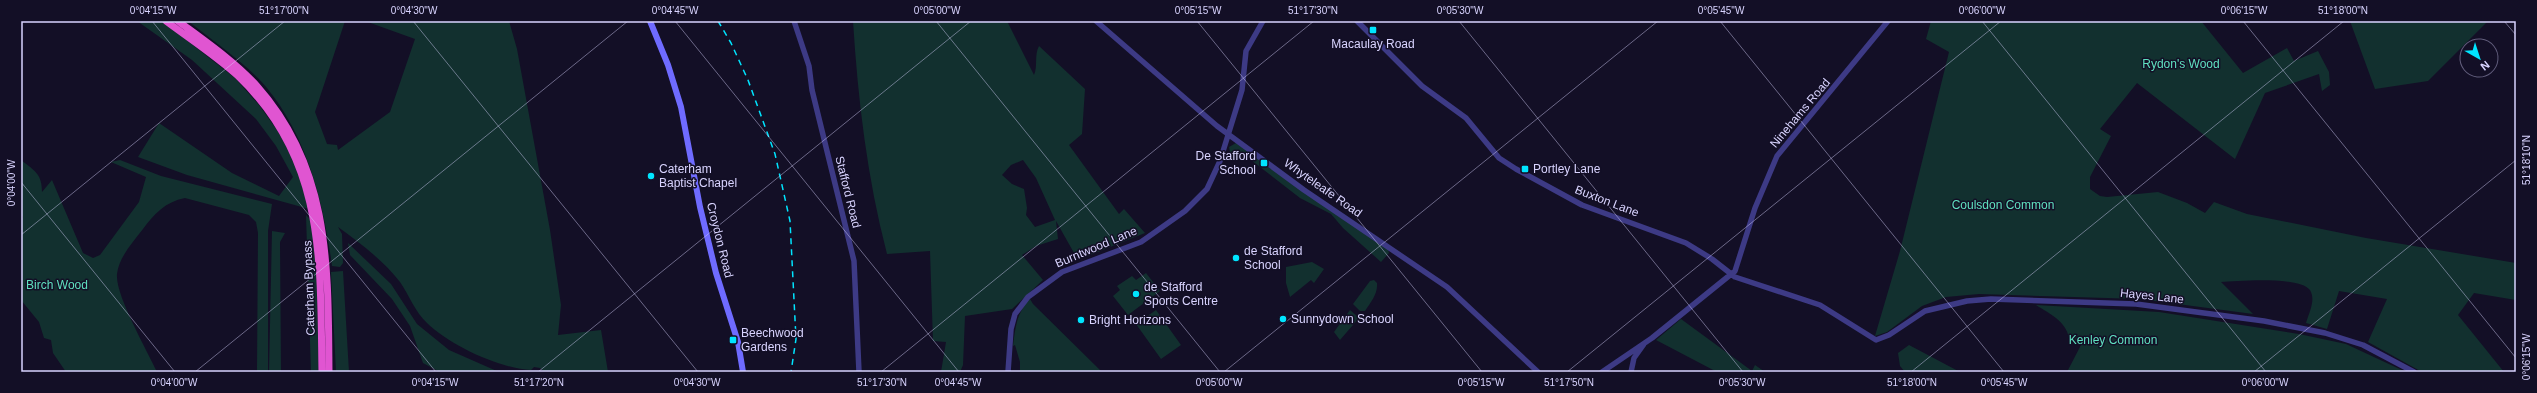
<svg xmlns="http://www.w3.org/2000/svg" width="2537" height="393" font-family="Helvetica,sans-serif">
	<rect width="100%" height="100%" fill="#130f26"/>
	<!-- green -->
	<path fill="#12302f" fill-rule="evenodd" d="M137,21H162L235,78L259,105L277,130L295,162L309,209L187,175L138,157L159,123L232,173L279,196L293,177L276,146L256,119L192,60Z
		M188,21H345L315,112L327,144L337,145L338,150L390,112L415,39L365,21H509L517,49L550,230L561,305L558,335L601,330L608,372H544L540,368L534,367L531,370C501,369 449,345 427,323C415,312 409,295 400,282C384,261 360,243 338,227L342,234L343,263L340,267L332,266C324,204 307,137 267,88C249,66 211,39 188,21Z
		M853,21H1007L1034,75C1038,67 1034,55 1039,46L1085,89L1082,134L1069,145L1119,214L1124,209L1145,233L1078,260L1056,221L1058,239L1036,246L1022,255L1043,280L1012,309L965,316L963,365L960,372H941L946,342L933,341L930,251L887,254C867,177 858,100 853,21ZM1023,160L1036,178L1055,220L1035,227L1026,215L1027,208L1024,189L1012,184L1002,175L1011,165Z
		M1931,21H2201L2243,73L2287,48L2294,61L2318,51L2329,72L2330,85L2322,91L2319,74L2265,93L2235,159L2137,83L2100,129L2111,136L2090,177V189L2100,196L2107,197L2158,192L2187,203L2205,213L2214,202L2247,214L2366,238L2516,263V300L2474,293L2458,315L2504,372H2422L2368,342L2387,299L2339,291L2327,329L2306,323C2309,313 2316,300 2310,290C2300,276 2238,281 2221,282L2253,314L2140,299L1979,294L1946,297L1922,306L1887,332L1875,336L1900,251L1949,52L1926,39Z
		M2350,21H2488L2428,81L2375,89Z
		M1236,143L1388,249L1389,253L1381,262L1343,228L1331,214L1300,198L1238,150L1230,152L1229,147Z
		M21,160C35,171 42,174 42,192L52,180L83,253L93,258L100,255L139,202L146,177L111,162L120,160L161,176L272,204L268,231V372H257L258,233L256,222L249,215L185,198C165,202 154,214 143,229C133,242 119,257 117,274C115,295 147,350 157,372H66L53,353L51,340L44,338L39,322L21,300V220L23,217L21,215Z
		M306,215L312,221L316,262L319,372H311Z
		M272,231L285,233L280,242L281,372H269Z
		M348,243L391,284L417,324L449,350L499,372H440L423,363L410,326L392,299L350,255Z
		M1312,262L1324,269L1314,283L1311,280L1290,297L1286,283V267Z
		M343,271L349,372H336L331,272Z
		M1146,273L1160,291L1128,315L1113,296L1120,290L1117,286L1132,276L1136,280Z
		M1374,280L1377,283C1378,294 1371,302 1365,311H1360L1353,304L1370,281Z
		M1030,299L1033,304L1102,372H1020V362L1015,345L1013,346C1015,328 1017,312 1030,299Z
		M2036,305L2159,312L2299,334L2346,344L2406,372H2067L2081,345L2069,338C2066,321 2050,314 2036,305Z
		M1156,310L1181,345L1161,359L1136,324Z
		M1350,310L1359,318L1340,340L1334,332Z
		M1681,319L1752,371L1755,365L1765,372H1717L1656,340Z
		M1909,345L1960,372H1905L1900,366L1898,353Z"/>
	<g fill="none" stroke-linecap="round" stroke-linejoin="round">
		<!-- tertiary -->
		<path stroke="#3d3a85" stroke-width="5.5" d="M794,21L809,66L812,90L854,261L859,372
			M1096,21L1217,126L1304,190L1447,287L1538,372
			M1357,21L1422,86L1466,118L1499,158L1516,169L1582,205L1686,243L1712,259L1735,277L1820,305L1876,340L1889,335L1925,311L1967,301L1991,299L2136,304L2264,321L2325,333L2363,345L2414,372
			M1008,372L1011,329L1015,314L1028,297L1062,272L1141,242L1185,211L1207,189L1220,161L1242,90L1246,51L1263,21
			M1602,372L1652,338L1735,271L1755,208L1777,156L1888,21
			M1631,372L1634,358L1644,344"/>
		<!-- secondary -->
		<path stroke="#6f6bff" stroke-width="6" d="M650,21L668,65L681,107L700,207L716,273L738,342L743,372"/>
		<!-- trunk -->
		<path stroke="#e055d1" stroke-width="7" d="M166,21C190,39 216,56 238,76C326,160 320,261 322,372
			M178,21C205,41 234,61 257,86C331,169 328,269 329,372"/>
		<!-- rail -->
		<path stroke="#00e5ff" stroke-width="1.5" stroke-dasharray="6 5" stroke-linecap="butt" d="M718,21L731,43L748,80L775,154L790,221L796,339L791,372"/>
	</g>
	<!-- ticks -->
	<path fill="none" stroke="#d9d4ff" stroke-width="1" stroke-opacity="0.45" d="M152,21L436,372M413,21L698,372M675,21L959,372M936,21L1220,372M1197,21L1482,372M1459,21L1743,372M1720,21L2004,372M1982,21L2266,372M2243,21L2516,358M2504,21L2516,35M21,182L175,372M21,235L285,21M195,372L628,21M538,372L971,21M881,372L1314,21M1224,372L1658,21M1567,372L2001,21M1911,372L2344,21M2254,372L2516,160"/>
	<!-- markers -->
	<g fill="#00e5ff" stroke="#130f26" stroke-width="1.5">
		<rect x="1369" y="26" width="8" height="8" rx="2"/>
		<rect x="1260" y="159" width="8" height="8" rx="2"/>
		<rect x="1521" y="165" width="8" height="8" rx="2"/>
		<circle cx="651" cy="176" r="4"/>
		<circle cx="1236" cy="258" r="4"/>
		<circle cx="1136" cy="294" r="4"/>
		<circle cx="1283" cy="319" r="4"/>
		<circle cx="1081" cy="320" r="4"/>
		<rect x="729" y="336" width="8" height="8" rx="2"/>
	</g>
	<g text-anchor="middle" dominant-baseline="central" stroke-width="3" stroke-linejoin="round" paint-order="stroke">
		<!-- poi labels -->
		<g font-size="12" fill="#d9d4ff" stroke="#130f26" text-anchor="start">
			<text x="1373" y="44" text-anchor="middle">Macaulay Road</text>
			<text x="1256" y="156" text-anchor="end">De Stafford<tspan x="1256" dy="14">School</tspan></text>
			<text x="659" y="169">Caterham<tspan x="659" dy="14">Baptist Chapel</tspan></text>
			<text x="1533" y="169">Portley Lane</text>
			<text x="1244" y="251">de Stafford<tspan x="1244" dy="14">School</tspan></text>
			<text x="1144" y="287">de Stafford<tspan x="1144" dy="14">Sports Centre</tspan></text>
			<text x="1291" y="319">Sunnydown School</text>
			<text x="1089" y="320">Bright Horizons</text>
			<text x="741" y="333">Beechwood<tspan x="741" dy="14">Gardens</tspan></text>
		</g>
		<!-- park labels -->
		<g font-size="12" fill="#5fe0c0" stroke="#130f26">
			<text x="2181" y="64">Rydon's Wood</text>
			<text x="2003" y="205">Coulsdon Common</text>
			<text x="57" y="285">Birch Wood</text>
			<text x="2113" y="340">Kenley Common</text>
		</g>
		<!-- street labels -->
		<g font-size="12" fill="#d9d4ff" stroke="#130f26">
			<text transform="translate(1800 113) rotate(-50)">Ninehams Road</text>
			<text transform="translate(1323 188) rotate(35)">Whyteleafe Road</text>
			<text transform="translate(848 192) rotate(76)">Stafford Road</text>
			<text transform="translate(1607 201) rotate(21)">Buxton Lane</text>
			<text transform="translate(720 240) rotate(76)">Croydon Road</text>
			<text transform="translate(1096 247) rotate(-23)">Burntwood Lane</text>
			<text transform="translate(309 288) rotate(-92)">Caterham Bypass</text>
			<text transform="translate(2152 296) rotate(6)">Hayes Lane</text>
		</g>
	</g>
	<!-- border -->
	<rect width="2537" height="393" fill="none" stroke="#130f26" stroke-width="44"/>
	<!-- north arrow -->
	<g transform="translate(2479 58) rotate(141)"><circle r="19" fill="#130f26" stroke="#625e7d"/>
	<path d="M0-3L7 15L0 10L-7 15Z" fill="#00e5ff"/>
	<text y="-6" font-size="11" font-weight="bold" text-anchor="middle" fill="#d9d4ff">N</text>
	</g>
	<rect x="22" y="22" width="2493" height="349" fill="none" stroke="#d9d4ff" stroke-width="1.5"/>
	<g font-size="10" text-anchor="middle" fill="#d9d4ff">
		<text x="153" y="14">0°04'15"W</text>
		<text x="284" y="14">51°17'00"N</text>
		<text x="414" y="14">0°04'30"W</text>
		<text x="675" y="14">0°04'45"W</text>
		<text x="937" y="14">0°05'00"W</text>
		<text x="1198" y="14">0°05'15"W</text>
		<text x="1313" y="14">51°17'30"N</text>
		<text x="1460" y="14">0°05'30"W</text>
		<text x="1721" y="14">0°05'45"W</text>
		<text x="1982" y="14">0°06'00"W</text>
		<text x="2244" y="14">0°06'15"W</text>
		<text x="2343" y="14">51°18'00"N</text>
		<text transform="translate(2526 160) rotate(-90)" y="4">51°18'10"N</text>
		<text transform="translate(11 183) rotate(-90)" y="4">0°04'00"W</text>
		<text transform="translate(2526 357) rotate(-90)" y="4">0°06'15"W</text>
		<text x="174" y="386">0°04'00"W</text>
		<text x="435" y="386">0°04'15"W</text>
		<text x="539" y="386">51°17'20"N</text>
		<text x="697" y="386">0°04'30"W</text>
		<text x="882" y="386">51°17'30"N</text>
		<text x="958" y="386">0°04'45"W</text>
		<text x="1219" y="386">0°05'00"W</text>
		<text x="1481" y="386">0°05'15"W</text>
		<text x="1569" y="386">51°17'50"N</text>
		<text x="1742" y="386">0°05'30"W</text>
		<text x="1912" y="386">51°18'00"N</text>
		<text x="2004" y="386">0°05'45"W</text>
		<text x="2265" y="386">0°06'00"W</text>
	</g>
</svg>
